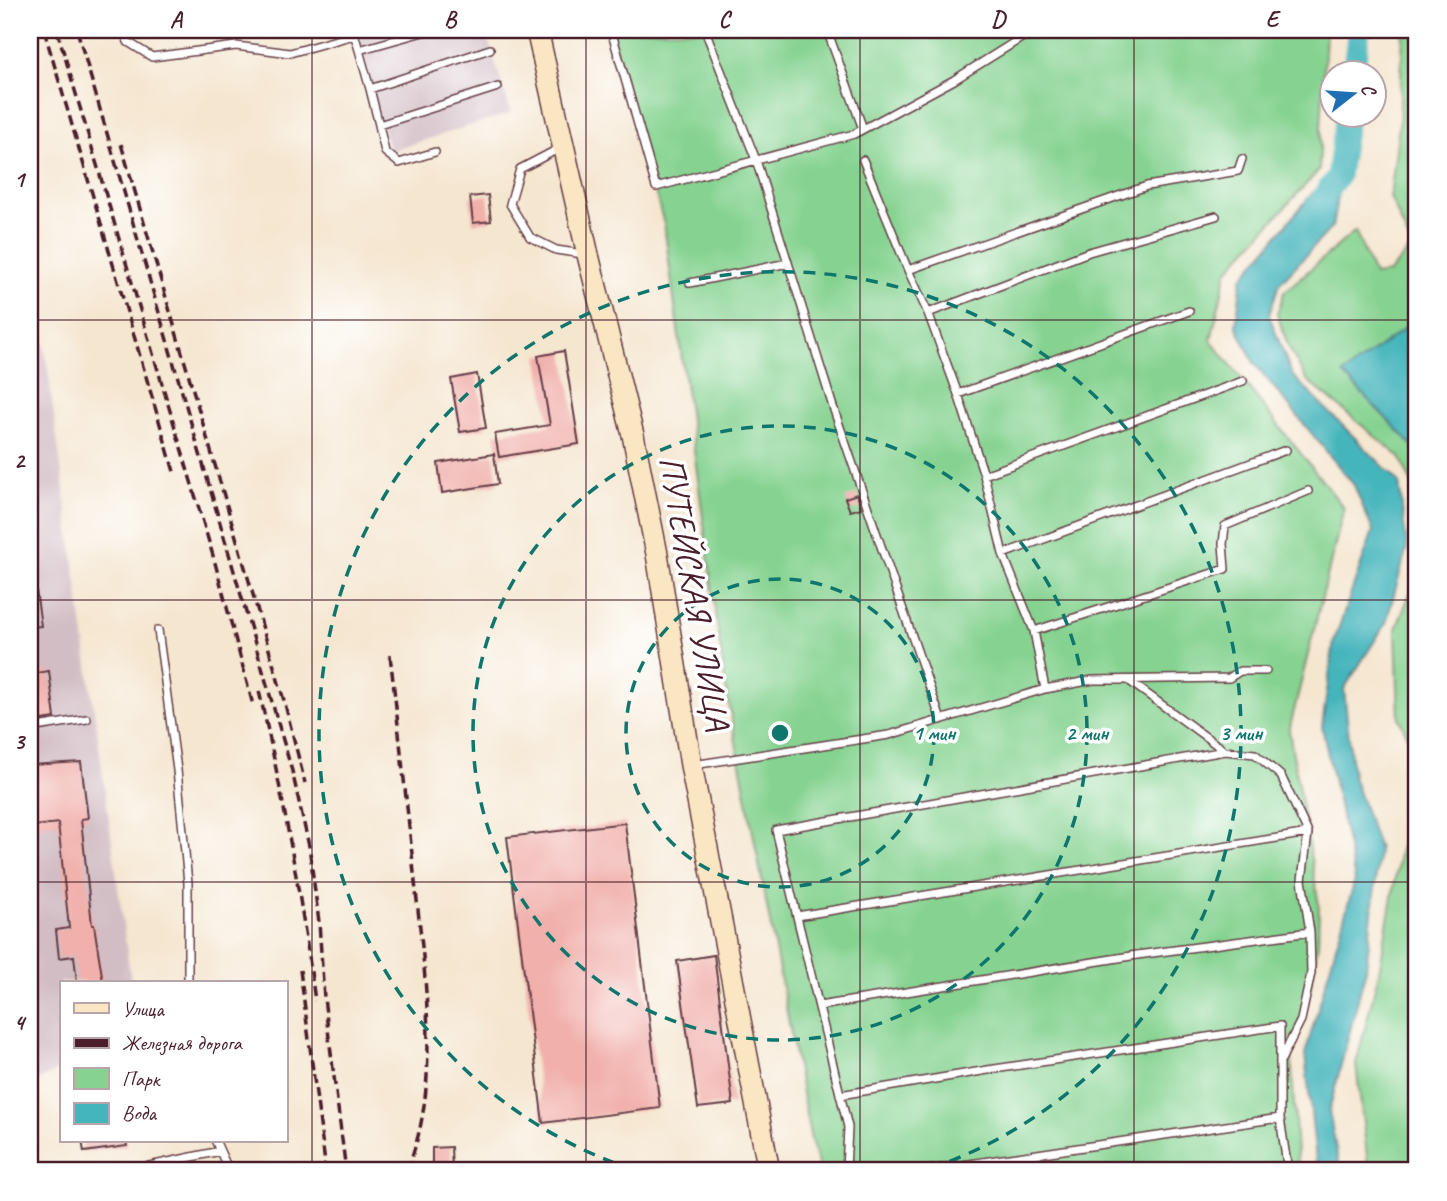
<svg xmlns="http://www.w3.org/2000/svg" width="1447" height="1201" font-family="Caveat,sans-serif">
	<rect width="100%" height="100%" fill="#fff"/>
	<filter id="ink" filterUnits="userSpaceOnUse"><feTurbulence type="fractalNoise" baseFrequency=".0143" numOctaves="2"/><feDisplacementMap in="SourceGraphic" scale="14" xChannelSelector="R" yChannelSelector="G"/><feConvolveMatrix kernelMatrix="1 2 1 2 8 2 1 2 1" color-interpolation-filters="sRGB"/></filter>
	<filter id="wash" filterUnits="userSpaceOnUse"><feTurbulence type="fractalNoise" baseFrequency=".00686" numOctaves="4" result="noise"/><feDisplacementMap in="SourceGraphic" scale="28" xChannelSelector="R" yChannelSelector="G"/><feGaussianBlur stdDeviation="1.57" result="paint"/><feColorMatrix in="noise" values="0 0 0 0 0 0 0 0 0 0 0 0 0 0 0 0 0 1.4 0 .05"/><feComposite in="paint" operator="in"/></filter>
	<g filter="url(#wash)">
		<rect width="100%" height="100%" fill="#f5e6d0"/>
		<!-- industrial -->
		<path fill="#d2bdc5" d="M352,30H485L511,113L390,151Z
			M30,239L131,982H61V1069L37,1081L30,1089Z"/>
		<!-- green -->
		<path fill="#86d391" stroke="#68795e" stroke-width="2" d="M610,30H1326L1319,170L1227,271L1211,340L1344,508L1289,731L1319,905L1318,944L1308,1001L1291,1052L1298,1171H820L811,1140L725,684L664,224Z
			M1403,30H1417V495L1400,457L1306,379L1289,348L1277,314L1284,292L1355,231L1374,275L1389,273L1412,247L1390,197L1399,125Z
			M1417,560V757L1399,718L1396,629L1411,591Z
			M1417,792V1171H1373L1368,1164L1356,1064L1379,972L1406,815Z"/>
		<!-- water -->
		<path fill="#45b5bc" stroke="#486a74" stroke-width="2" d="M1326,177L1339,188L1332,227L1279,284L1269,315L1292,375L1399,482L1407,548L1386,623L1344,689L1353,777L1379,849L1366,969L1329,1111L1340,1171H1317L1305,1054L1355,880L1322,727L1334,641L1373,531L1354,485L1254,363L1236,325L1242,278Z
			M1417,319V454L1414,447L1343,374Z"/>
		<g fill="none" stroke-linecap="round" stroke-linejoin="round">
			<!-- river -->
			<path stroke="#45b5bc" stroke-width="23" d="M1353,74L1359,30
				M1317,206L1338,176L1347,116"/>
		</g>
		<g id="blocks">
			<!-- building -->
			<path fill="#f1b0ac" d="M488,195L491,221L473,223L470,197Z
				M564,351L579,444L499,457L495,434L550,425L538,356Z
				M477,374L486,428L460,432L451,379Z
				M494,454L498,484L442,493L438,463Z
				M857,494L861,508L850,511L845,498Z
				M30,590H36L41,626L30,627Z
				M49,671L55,718L30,722V674Z
				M81,762L88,818L81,819L92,925H94L103,982H77L74,956L59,958L56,930L69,928L58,823L34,826L30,796V765Z
				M625,823L660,1108L543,1123L507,837Z
				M714,955L733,1104L698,1108L677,961Z
				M82,1140H126L127,1146L84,1152Z
				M451,1147L452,1171H432V1148Z"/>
		</g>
	</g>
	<g filter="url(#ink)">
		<use href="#blocks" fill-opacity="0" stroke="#643d44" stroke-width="2"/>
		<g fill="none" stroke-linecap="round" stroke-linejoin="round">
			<defs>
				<path id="lane" d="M124,30L128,42L152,57L236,46L290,53L354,35
					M353,30L359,50L430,30
					M611,30L656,187L854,134L954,80L1034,30
					M705,30L756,160L833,407L941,720
					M827,30L863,129
					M359,50L370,89L490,49
					M370,89L379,125L498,87
					M379,125L385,152L399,163L435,152
					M560,148L520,169L510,204L530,237L556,250L583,254
					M863,160L908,270
					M690,283L788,263
					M928,313L1089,252L1216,216
					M958,394L1189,311
					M984,475L1243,381
					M1003,554L1286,450
					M158,630L177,770L188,883V982
					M1034,631L1225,569L1223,544L1225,526L1308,491
					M1128,680L1225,751L1255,754L1281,776L1308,833L1302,880L1310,932L1311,973L1301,1020L1281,1060
					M1045,689L1034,631L1003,554L984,475L958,394L928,313L908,270L1147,186L1238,171L1242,159
					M30,728L87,719
					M693,765L889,735L1045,689L1093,680L1229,678L1240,671H1266
					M797,916L1308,833
					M819,1006L1137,955L1310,932
					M840,1095L988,1070L1280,1026V1118
					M215,1140L229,1171
					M126,1171L220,1151
					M846,1171L848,1127L776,830L1225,751
					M922,1171L1280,1118L1288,1171"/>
				<path id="secondary" d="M537,30L588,255L633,435L657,554L691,765L769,1171"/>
			</defs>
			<!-- lane casing -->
			<use href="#lane" stroke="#643d44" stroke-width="10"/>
			<!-- secondary casing -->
			<use href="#secondary" stroke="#643d44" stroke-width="24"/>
			<!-- path -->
			<path stroke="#643d44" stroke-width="2.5" stroke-dasharray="2 5" stroke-linecap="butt" d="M792,1169L793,1171"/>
			<!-- lane -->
			<use href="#lane" stroke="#fff" stroke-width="7"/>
			<!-- secondary -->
			<use href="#secondary" stroke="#fbe6c3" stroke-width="21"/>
			<!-- rail -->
			<path stroke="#4a1f2b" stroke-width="3.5" stroke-dasharray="10 5" stroke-linecap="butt" d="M44,30L175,475
				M57,30L214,559L253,705
				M77,30L292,771L309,846L319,922L324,998L346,1171
				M121,144L285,704L305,783
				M390,655C399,731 407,807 415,882C424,969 443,1089 406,1171
				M259,691C283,794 301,897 315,1001
				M300,970L326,1171"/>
		</g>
	</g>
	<!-- grid -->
	<path fill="none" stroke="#4a1f2b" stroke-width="2" stroke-opacity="0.55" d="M312,30V1171M586,30V1171M860,30V1171M1134,30V1171M30,320H1417M30,600H1417M30,882H1417"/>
	<!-- distance rings -->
	<g fill="none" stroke="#0f766e" stroke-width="3.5" stroke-dasharray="12 9">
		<circle cx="780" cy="733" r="154"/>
		<circle cx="780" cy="733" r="307"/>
		<path d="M634 1170A461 461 0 1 1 926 1170"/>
	</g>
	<g text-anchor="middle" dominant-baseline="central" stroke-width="7" stroke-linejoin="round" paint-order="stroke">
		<!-- street labels -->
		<g font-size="35" fill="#4a1f2b" stroke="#fff">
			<text transform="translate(695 593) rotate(80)">ПУТЕЙСКАЯ УЛИЦА</text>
		</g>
	</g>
	<circle cx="780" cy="733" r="10" fill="#0f766e" stroke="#fff" stroke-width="3.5"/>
	<g font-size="21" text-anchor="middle" font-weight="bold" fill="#0f766e" stroke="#fff" stroke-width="7" stroke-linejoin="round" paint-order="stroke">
		<text x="934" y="740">1 мин</text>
		<text x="1087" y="740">2 мин</text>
		<text x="1241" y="740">3 мин</text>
	</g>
	<!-- margin -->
	<rect width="1447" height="1201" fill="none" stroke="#fff" stroke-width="77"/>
	<!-- legend -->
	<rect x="60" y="981" width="228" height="161" fill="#ffffff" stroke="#b7a5aa" stroke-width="2"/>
	<rect x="74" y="1003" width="35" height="10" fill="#fbe6c3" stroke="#b7a5aa" stroke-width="2"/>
	<text x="122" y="1016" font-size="21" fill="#4a1f2b">Улица</text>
	<rect x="74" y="1038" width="35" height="10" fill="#4a1f2b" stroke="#b7a5aa" stroke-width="2"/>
	<text x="122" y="1050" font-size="21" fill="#4a1f2b">Железная дорога</text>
	<rect x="74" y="1068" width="35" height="21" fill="#86d391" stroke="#b7a5aa" stroke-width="2"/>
	<text x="122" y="1086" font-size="21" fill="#4a1f2b">Парк</text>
	<rect x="74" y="1103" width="35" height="21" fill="#45b5bc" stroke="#b7a5aa" stroke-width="2"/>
	<text x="122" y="1120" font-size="21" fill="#4a1f2b">Вода</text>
	<!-- north arrow -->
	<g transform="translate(1353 94) rotate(73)"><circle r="33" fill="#ffffff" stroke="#b7a5aa" stroke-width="2"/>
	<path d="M0-5L12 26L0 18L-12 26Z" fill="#1f6fb2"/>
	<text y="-10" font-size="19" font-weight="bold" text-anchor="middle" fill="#4a1f2b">С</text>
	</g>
	<rect x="38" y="38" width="1370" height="1124" fill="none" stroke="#4a1f2b" stroke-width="2.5"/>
	<g font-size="23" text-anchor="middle" font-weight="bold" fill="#4a1f2b">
		<text x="176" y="27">A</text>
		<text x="450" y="27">B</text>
		<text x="724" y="27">C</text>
		<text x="998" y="27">D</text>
		<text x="1272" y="27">E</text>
		<text x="19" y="187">1</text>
		<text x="19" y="468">2</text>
		<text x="19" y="749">3</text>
		<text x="19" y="1030">4</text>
	</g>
</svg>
